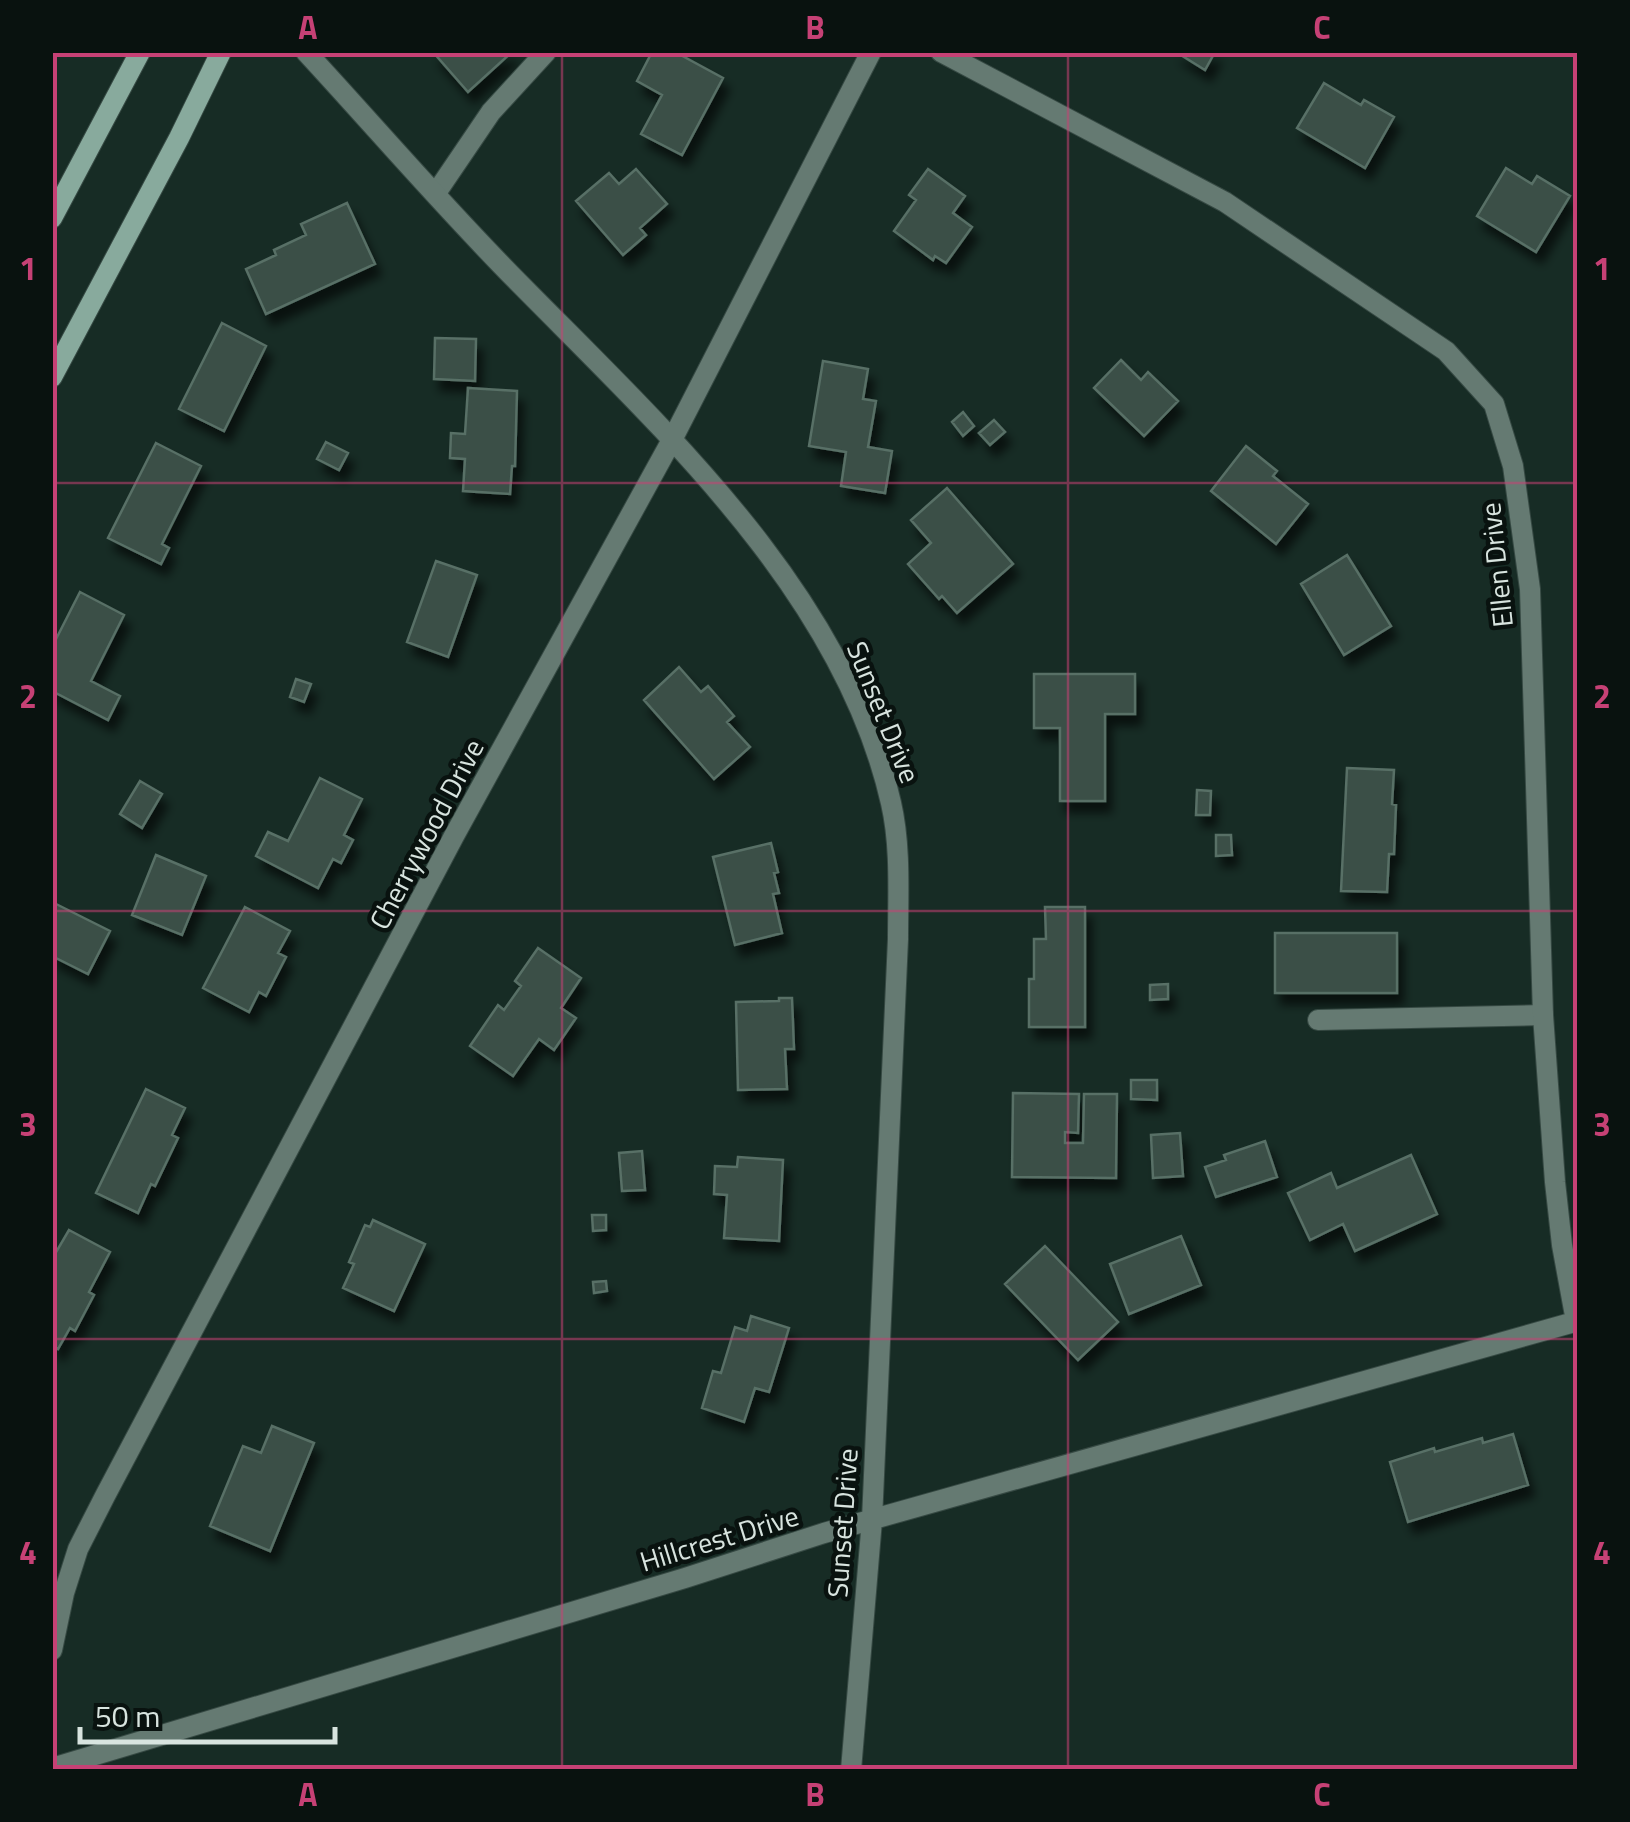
<svg xmlns="http://www.w3.org/2000/svg" width="1630" height="1822" font-family="'Titillium Web',sans-serif">
	<defs>
		<filter id="shadow"><feDropShadow dx="6" dy="11" stdDeviation="5" flood-color="#0009"/></filter>
	</defs>
	<rect width="100%" height="100%" fill="#172c25"/>
	<!-- building -->
	<path fill="#3a4f47" stroke="#586f66" stroke-width="2.5" filter="url(#shadow)" d="M433,52H512L468,92Z
		M652,52H675L723,78L682,155L641,134L662,95L637,81Z
		M1176,52H1215L1205,70Z
		M1324,83L1361,105L1364,100L1394,117L1365,168L1297,128Z
		M1506,168L1532,184L1537,176L1570,196L1536,252L1477,216Z
		M636,169L667,204L640,228L646,235L623,255L576,201L609,173L619,184Z
		M928,169L965,196L953,213L972,227L946,263L935,256L933,260L894,231L916,200L909,195Z
		M347,203L375,264L266,314L246,269L276,255L274,250L306,235L301,224Z
		M222,323L266,346L224,431L179,409Z
		M435,338L476,339L475,381L434,379Z
		M1121,360L1141,380L1148,372L1178,401L1144,436L1094,388Z
		M823,361L868,369L863,399L876,401L868,447L892,451L885,493L841,486L846,452L809,446Z
		M468,388L517,391L515,466H512L510,494L463,491L465,459L450,458L451,433L465,434Z
		M963,412L974,426L963,436L952,422Z
		M994,420L1005,432L990,445L979,433Z
		M326,442L348,453L339,470L317,459Z
		M156,443L201,466L162,544L169,548L161,564L108,538Z
		M1246,446L1277,471L1273,476L1308,504L1276,544L1211,491Z
		M947,488L1013,564L957,613L942,596L939,599L908,564L931,543L911,520Z
		M1347,555L1391,626L1344,655L1301,584Z
		M436,561L477,575L448,657L407,642Z
		M80,592L124,615L91,681L120,696L108,720L52,691V647Z
		M679,667L701,692L708,686L734,716L727,722L750,747L714,779L644,700Z
		M1034,674H1135V714H1105V801H1060V728H1034Z
		M296,679L311,684L304,702L290,697Z
		M1347,768L1394,770L1392,804L1396,805L1394,854H1389L1387,892L1341,891Z
		M320,778L362,799L344,835L353,840L341,863L333,859L318,888L256,856L268,832L288,841Z
		M140,781L162,794L142,828L120,814Z
		M1197,790L1211,791L1210,815H1196Z
		M1216,835H1231L1232,855L1216,856Z
		M771,843L778,872L774,873L779,893L773,894L782,933L735,945L713,857Z
		M156,855L206,876L182,935L132,915Z
		M52,902L110,931L88,974L52,956Z
		M245,907L290,931L278,953L286,957L266,996L259,992L249,1012L203,988Z
		M1045,907H1085V1027H1029V979H1034V939H1046Z
		M1275,933H1397V993H1275Z
		M538,948L581,978L561,1008L576,1018L554,1050L539,1039L513,1076L470,1046L498,1005L504,1010L521,986L515,981Z
		M1168,984V999L1150,1000V985Z
		M779,998H792L794,1049H785L787,1089L738,1090L736,1002L779,1001Z
		M1131,1080H1157V1100L1131,1099Z
		M146,1089L185,1108L172,1135L178,1138L155,1186L151,1184L138,1213L96,1193Z
		M1013,1093L1079,1094L1078,1133L1065,1132V1143H1083L1084,1094H1117L1116,1178L1012,1177Z
		M1180,1133L1183,1176L1153,1178L1151,1135Z
		M1265,1141L1277,1177L1216,1197L1205,1167L1226,1160L1224,1155Z
		M642,1151L645,1190L622,1191L619,1153Z
		M1411,1155L1437,1214L1355,1251L1343,1224L1310,1240L1288,1193L1331,1173L1337,1188Z
		M738,1157L783,1160L779,1241L724,1238L727,1195L714,1194L715,1166L737,1167Z
		M592,1215H606V1230L593,1231Z
		M373,1220L425,1244L394,1311L343,1288L354,1264L349,1262L365,1225L370,1227Z
		M69,1230L110,1252L89,1292L94,1295L75,1331L70,1328L58,1349L52,1346V1259Z
		M1181,1236L1201,1285L1129,1314L1110,1264Z
		M1045,1246L1118,1322L1078,1360L1005,1284Z
		M606,1281L607,1291L594,1293L593,1282Z
		M751,1316L789,1328L769,1392L755,1388L744,1422L702,1408L713,1371L721,1373L735,1327L747,1331Z
		M272,1426L314,1443L270,1551L210,1526L243,1446L261,1453Z
		M1513,1434L1528,1485L1408,1522L1390,1462L1434,1448L1435,1452L1482,1438L1483,1443Z"/>
	<g fill="none" stroke-linecap="round" stroke-linejoin="round">
		<defs>
			<path id="service" d="M436,193L491,112L546,52
				M1318,1020L1543,1015"/>
			<path id="minor" d="M306,52C378,130 447,211 522,286C666,432 844,595 891,803C901,846 898,895 898,939L872,1520L851,1770
				M941,52L1225,202L1446,351L1494,404L1513,466L1530,589L1543,1015L1555,1182L1562,1245L1576,1321
				M52,1650L64,1593L78,1549L105,1496L454,836L673,438L871,52
				M52,1768L685,1578L824,1533L1578,1321"/>
			<path id="secondary" d="M52,218L140,52
				M52,377L179,138L221,52"/>
		</defs>
		<!-- service casing -->
		<use href="#service" stroke="#364943" stroke-width="22"/>
		<!-- minor casing -->
		<use href="#minor" stroke="#364943" stroke-width="22"/>
		<!-- secondary casing -->
		<use href="#secondary" stroke="#364943" stroke-width="22"/>
		<!-- service -->
		<use href="#service" stroke="#657a72" stroke-width="20"/>
		<!-- minor -->
		<use href="#minor" stroke="#657a72" stroke-width="20"/>
		<!-- secondary -->
		<use href="#secondary" stroke="#88aa9d" stroke-width="20"/>
	</g>
	<!-- grid -->
	<path fill="none" stroke="#c64175" stroke-width="2.5" stroke-opacity="0.55" d="M562,52V1770M1068,52V1770M52,483H1578M52,911H1578M52,1339H1578"/>
	<g text-anchor="middle" dominant-baseline="central" stroke-width="9" stroke-linejoin="round" paint-order="stroke">
		<!-- street labels -->
		<g font-size="28" fill="#d8e4df" stroke="#09120f">
			<text transform="translate(1496 565) rotate(-96)">Ellen Drive</text>
			<text transform="translate(884 712) rotate(68)">Sunset Drive</text>
			<text transform="translate(426 834) rotate(-62)">Cherrywood Drive</text>
			<text transform="translate(842 1523) rotate(-86)">Sunset Drive</text>
			<text transform="translate(719 1538) rotate(-17)">Hillcrest Drive</text>
		</g>
	</g>
	<!-- border -->
	<rect width="1630" height="1822" fill="none" stroke="#09120f" stroke-width="110"/>
	<!-- scale -->
	<path d="M80 1727v15h255v-15" fill="none" stroke="#d8e4df" stroke-width="5"/>
	<text x="95" y="1727" font-size="30" fill="#d8e4df" stroke="#09120f" stroke-width="8" paint-order="stroke">50 m</text>
	<rect x="55" y="55" width="1520" height="1712" fill="none" stroke="#c64175" stroke-width="4"/>
	<g font-size="32" text-anchor="middle" font-weight="bold" fill="#c64175">
		<text x="308" y="39">A</text>
		<text x="815" y="39">B</text>
		<text x="1322" y="39">C</text>
		<text x="28" y="280">1</text>
		<text x="1602" y="280">1</text>
		<text x="28" y="708">2</text>
		<text x="1602" y="708">2</text>
		<text x="28" y="1136">3</text>
		<text x="1602" y="1136">3</text>
		<text x="28" y="1564">4</text>
		<text x="1602" y="1564">4</text>
		<text x="308" y="1806">A</text>
		<text x="815" y="1806">B</text>
		<text x="1322" y="1806">C</text>
	</g>
</svg>
